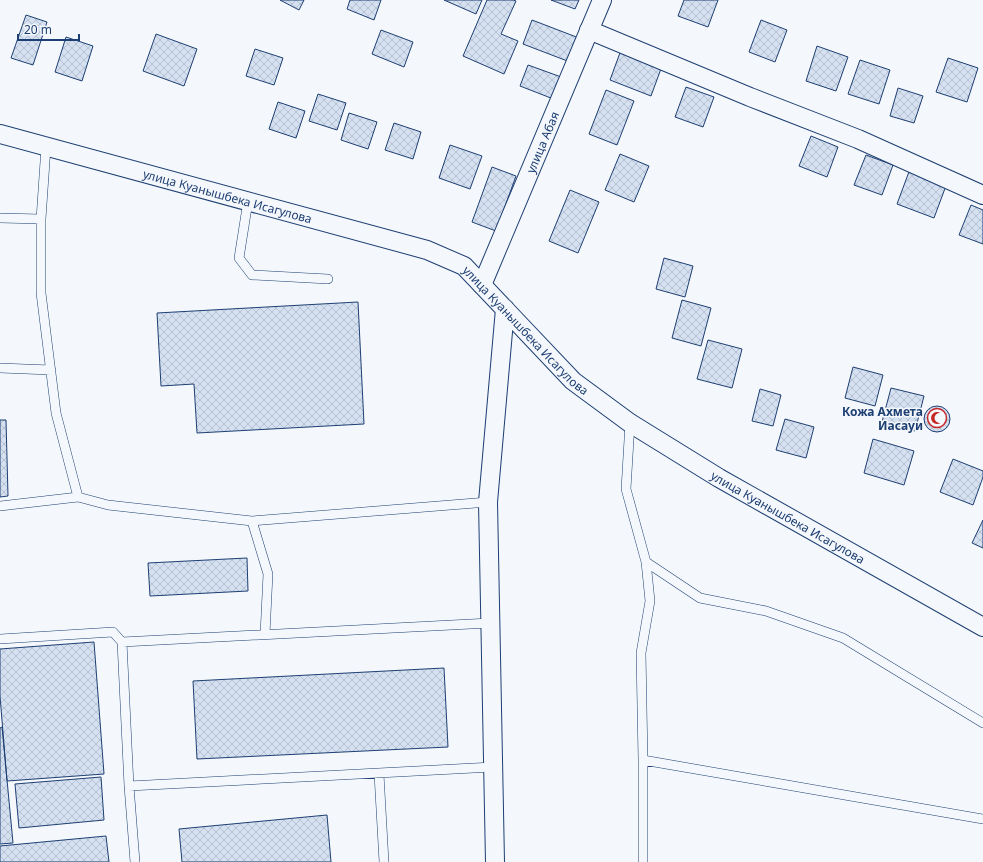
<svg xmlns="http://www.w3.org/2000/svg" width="983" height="862" font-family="'Noto Sans',sans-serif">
	<defs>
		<pattern id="building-cross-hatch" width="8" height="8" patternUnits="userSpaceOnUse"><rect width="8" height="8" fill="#d5e0f0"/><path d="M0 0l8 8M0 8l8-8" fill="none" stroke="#b6c1d1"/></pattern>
	</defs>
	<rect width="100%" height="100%" fill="#f4f7fb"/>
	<!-- building -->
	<path fill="url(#building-cross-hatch)" stroke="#1d3f73" d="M280,0H304L299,10Z
		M350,0H381L374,20L347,9Z
		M444,0H482L476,14Z
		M487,0H513L516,1L501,34L518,41L504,74L463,56Z
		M551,0H579L575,9Z
		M684,0H718L708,27L678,16Z
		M26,15L47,22L33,65L11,58Z
		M532,20L579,38L570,62L523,44Z
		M761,20L787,30L775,62L749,52Z
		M381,30L413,42L404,67L372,54Z
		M156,34L197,49L184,86L143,71Z
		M66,37L93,46L82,81L55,72Z
		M817,46L848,57L836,91L806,81Z
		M255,49L283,58L274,85L246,76Z
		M621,50L662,66L651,96L610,80Z
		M948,58L978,68L967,102L936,92Z
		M860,60L890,70L879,104L848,94Z
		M528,65L564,78L556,100L520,86Z
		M686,87L714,97L703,127L675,117Z
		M898,88L923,96L914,123L890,116Z
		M606,90L634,101L617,145L589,134Z
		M318,94L346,103L337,130L309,121Z
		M278,102L305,111L296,138L269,129Z
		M349,113L377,122L368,149L341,140Z
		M394,123L421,132L413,159L385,150Z
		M811,136L838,147L827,177L799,166Z
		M450,145L482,156L470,189L439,178Z
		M620,154L649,166L634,202L605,190Z
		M866,155L893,165L882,195L854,185Z
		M913,161L950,175L934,218L897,204Z
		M492,167L516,176L496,231L472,222Z
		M570,190L599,202L578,253L549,241Z
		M971,205L983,210V244L959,235Z
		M664,258L693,266L685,297L656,289Z
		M682,300L711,308L701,346L672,338Z
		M358,302L364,424L197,433L194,384L161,386L157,313Z
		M708,340L742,349L732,388L697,379Z
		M853,367L883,375L875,406L845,398Z
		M891,388L924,396L915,431L882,422Z
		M760,389L781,395L773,426L752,421Z
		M924 419a13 13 0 1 1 26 0a13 13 0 1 1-26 0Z
		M785,419L814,427L806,458L776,450Z
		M0,420H6L8,496L0,497Z
		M873,439L914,451L904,485L864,473Z
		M953,459L983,471V477L973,505L940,492Z
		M983,520V548L972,543Z
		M247,558L248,591L150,596L148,563Z
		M94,642L104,774L7,781L0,696V649Z
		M444,668L448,747L197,759L193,681Z
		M2,727L13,843L0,844V728Z
		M101,777L104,820L19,828L15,784Z
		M327,815L331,862H182L179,829Z
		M106,836L109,862H0V846Z"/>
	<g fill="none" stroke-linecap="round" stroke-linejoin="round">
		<defs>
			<path id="lane" d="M46,147L41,219V293L56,413L78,497L108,505L252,521L268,574L265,634
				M248,201L239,258L252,275L328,279
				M0,218L41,219
				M0,368L51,370
				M630,423L626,489L646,562L650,601L641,653L643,760V862
				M0,506L78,497
				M252,521L488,502
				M646,562L700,598L766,611L843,638L983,723
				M0,639L113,632L122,642
				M643,760L983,819
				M379,774L384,862
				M129,786L493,767
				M135,862L129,786L122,642L490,623"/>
			<g id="street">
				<path d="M589,30L750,97L858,139L983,195"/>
				<path id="s1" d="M0,134L427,250L464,266L573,381L630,423L719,478L983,627"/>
				<path id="s2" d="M482,285L602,0"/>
				<path d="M495,862L488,502L505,309"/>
			</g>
		</defs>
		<!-- lane casing -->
		<use href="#lane" stroke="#1d3f73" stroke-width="10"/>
		<!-- street casing -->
		<use href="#street" stroke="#1d3f73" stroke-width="20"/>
		<!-- lane -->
		<use href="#lane" stroke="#f4f7fb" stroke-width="9"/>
		<!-- street -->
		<use href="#street" stroke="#f4f7fb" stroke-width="18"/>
	</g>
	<!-- icons -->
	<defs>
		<symbol id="mosque-ring" viewBox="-11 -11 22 22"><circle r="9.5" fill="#f4f7fb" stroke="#c62828" stroke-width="1.5"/><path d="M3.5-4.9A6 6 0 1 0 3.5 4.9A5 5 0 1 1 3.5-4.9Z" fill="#c62828"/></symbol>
	</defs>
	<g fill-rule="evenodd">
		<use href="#mosque-ring" x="926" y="407" width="22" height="22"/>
	</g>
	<g text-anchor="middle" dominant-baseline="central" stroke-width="3" stroke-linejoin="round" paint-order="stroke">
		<!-- street labels -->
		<g font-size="12" fill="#1d3f73" stroke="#f4f7fb">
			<text stroke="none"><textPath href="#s2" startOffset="155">улица Абая</textPath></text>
			<text stroke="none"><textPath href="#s1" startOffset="236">улица Куанышбека Исагулова</textPath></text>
			<text stroke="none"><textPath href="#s1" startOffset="572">улица Куанышбека Исагулова</textPath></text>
			<text stroke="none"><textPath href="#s1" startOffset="896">улица Куанышбека Исагулова</textPath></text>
		</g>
		<!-- poi labels -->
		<g font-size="12" font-weight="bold" fill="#1d3f73" stroke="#f4f7fb" text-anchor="end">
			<text x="923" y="411">Кожа Ахмета<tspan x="923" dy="14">Иасауи</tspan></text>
		</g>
	</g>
	<!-- scale -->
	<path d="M18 34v6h61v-6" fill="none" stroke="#1d3f73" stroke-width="2"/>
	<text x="24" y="34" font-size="12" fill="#1d3f73" stroke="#f4f7fb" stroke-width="3" paint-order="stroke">20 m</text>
</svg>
